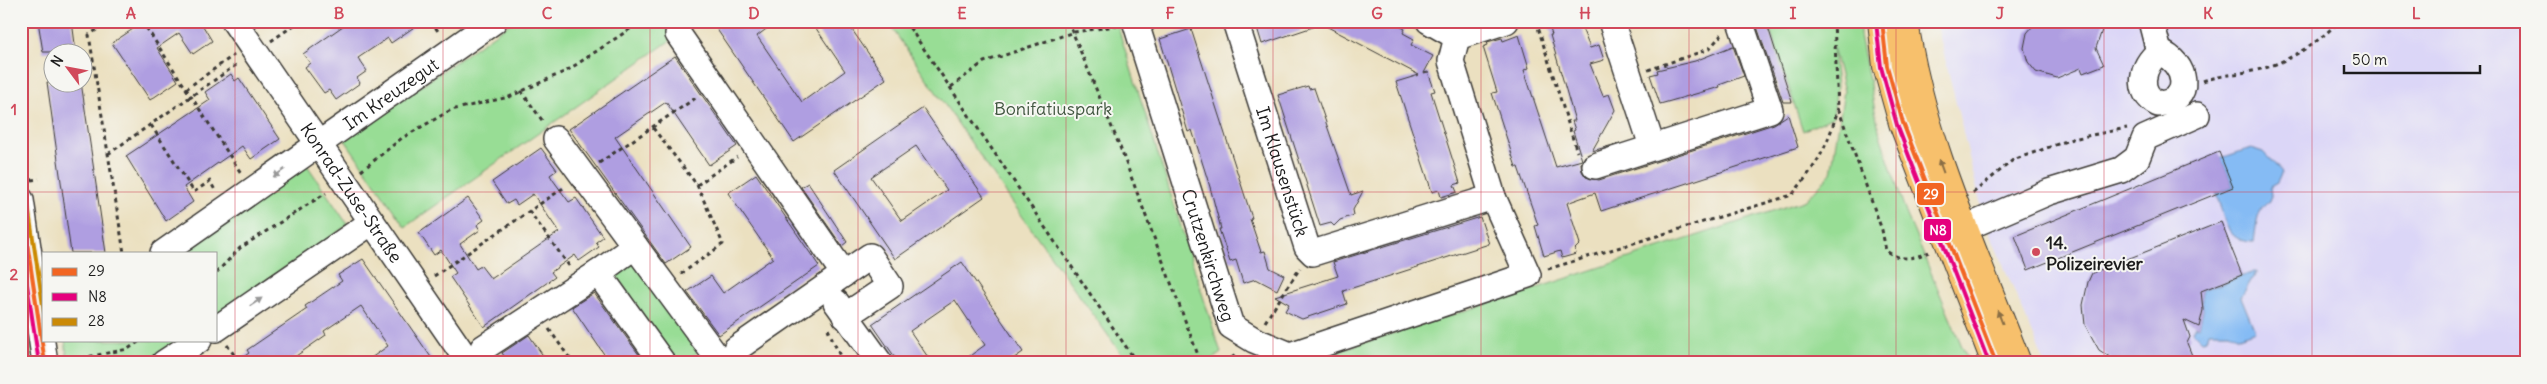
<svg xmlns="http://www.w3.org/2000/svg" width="2547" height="384" font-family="Delius,sans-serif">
	<rect width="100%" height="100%" fill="#f6f6f2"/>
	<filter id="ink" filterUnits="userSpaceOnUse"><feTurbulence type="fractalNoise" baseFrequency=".02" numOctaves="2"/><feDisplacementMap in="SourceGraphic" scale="10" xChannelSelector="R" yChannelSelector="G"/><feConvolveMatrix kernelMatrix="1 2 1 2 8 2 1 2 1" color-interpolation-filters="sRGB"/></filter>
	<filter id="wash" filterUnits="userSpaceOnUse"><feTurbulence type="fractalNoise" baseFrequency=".0096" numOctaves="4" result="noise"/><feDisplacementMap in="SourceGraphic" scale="20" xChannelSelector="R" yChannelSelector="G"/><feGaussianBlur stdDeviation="1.12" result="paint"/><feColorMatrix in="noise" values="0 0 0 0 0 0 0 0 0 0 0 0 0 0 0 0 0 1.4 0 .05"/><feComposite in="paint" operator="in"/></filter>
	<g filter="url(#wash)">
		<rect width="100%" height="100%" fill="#ebe0c0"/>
		<!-- built -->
		<path fill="#dbd6f7" d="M1936,21H2526V363H2045L1985,222Z"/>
		<!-- green -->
		<path fill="#98dd95" stroke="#5a7c58" d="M513,21H698L405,227L345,140Z
			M887,21H1116L1221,353L1207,363H1128L1012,202Z
			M1767,21H1860V35L1880,135L1906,213L1969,363H1299L1528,291L1806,200L1831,173L1844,91L1833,47L1837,86L1833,117L1803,131Z
			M307,165L348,225L216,315V253H181Z
			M21,254L33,361L23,363L21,353Z
			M632,257L698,352L682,363H675L612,270Z
			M65,340H178L145,363H68Z"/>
		<!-- water -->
		<path fill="#85bbf4" stroke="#506c88" d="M2251,148L2263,152L2282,172L2277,183L2270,187L2271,196L2269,202C2256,209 2256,230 2254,242C2224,242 2225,217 2216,194L2233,187L2221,158Z
			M2257,271L2241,297L2255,331L2239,337L2229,332H2209L2207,340L2202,341L2193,332L2196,326L2199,327L2203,310L2201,291Z"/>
		<g id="blocks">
			<!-- building -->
			<path fill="#af9ee1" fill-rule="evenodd" d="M38,21H72L76,52H43Z
				M145,21H200L212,41L193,54L179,33L157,48L178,81L150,100L112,43Z
				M350,21H423L391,43L388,38L358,58L367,71L357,78L360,83L336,100L329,90L324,93L305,67L310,63L303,54Z
				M726,21H777L757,36L802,102L845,71L811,21H846L886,79L794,142L716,28Z
				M1255,21H1390L1405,29L1403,33L1414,39L1411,45L1433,56L1424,73L1428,72L1435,91L1431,92L1460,183L1454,185L1457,192L1441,197L1439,190L1432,192L1396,82L1419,75L1322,24L1262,44Z
				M1564,21H1579L1590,48L1599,45L1604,60L1590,64L1603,96L1609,94L1615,110L1592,151L1620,143L1585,156L1581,163L1582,171L1586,177L1599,180L1774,124L1788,115L1798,147L1601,211L1595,193L1567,203L1580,244L1575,249L1576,254L1562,258L1560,251L1544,256L1535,226L1538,225L1518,167H1516L1492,93L1497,92L1483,47L1488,45L1487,42L1502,38L1503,41L1519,35L1529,68L1524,70L1556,167L1582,160L1573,131L1575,130L1572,121H1575L1550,35H1552L1549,26Z
				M1755,21H1766L1792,102H1783Z
				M2037,21H2105L2096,48L2104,65L2083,73L2081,68L2057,78L2036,72L2028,62L2024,48L2027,33Z
				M1191,29L1252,218L1250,219L1261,252L1265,251L1270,268L1284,275L1277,290L1256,279L1243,283L1236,260L1230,262L1219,229H1221L1210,187L1192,130L1188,132L1160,39Z
				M1733,46L1744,76L1719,85L1720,87L1660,104L1650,75L1658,73L1657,70L1695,61Z
				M675,56L737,146L709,165L666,102L615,137L691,247L666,264L569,129Z
				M231,74L235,81L239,78L280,139L251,159L242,146L184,187L193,202L166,221L126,156L210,100L205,92Z
				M47,82H81L106,253H71Z
				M1308,86L1309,89L1314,88L1351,195L1363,191L1353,210L1354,215L1340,220L1334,226L1331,223L1320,226L1278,95Z
				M923,108L984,197L895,259L834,170ZM916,146L947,190L902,221L871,177Z
				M541,148L557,170L550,175L553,180L569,202L576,198L603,237L596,242L599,247L579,261L575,255L551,272L555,277L484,327L450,277L456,273L441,250L434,255L419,233L468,198L484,220L477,225L480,230L460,244L476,269L481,266L491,279L559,232L533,194L517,205L514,200L507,204L492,182Z
				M2219,152L2233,187L2028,270L2015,236Z
				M756,174L819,266L719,335L687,292L711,276L723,293L773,258L728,193Z
				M808,183L847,242L842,246L801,187Z
				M1480,217L1489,244L1343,291L1347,304L1302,319L1285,311L1289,304L1275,296L1338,276L1333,262Z
				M2221,222L2242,275L2201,291L2203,310L2199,327L2184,320L2190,337L2187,343L2195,363H2119L2099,350L2085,325L2083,305L2088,282L2092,273Z
				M363,259L435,363H364L388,346L361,306L324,331L326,335L286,363H235L249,353L247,350L307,309L305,306L342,281L338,275Z
				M962,262L1023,352L1007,363H960L985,345L955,300L910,331L932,363H899L872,324Z
				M594,293L645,363H610L572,307Z
				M529,335L548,363H509L502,353Z"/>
		</g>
	</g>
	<g filter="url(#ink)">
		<use href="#blocks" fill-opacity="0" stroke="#3b3935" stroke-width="1"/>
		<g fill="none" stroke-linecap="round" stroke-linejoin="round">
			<defs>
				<g id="minor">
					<path id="s1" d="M234,21L469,363"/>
					<path id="s2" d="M1143,21L1136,24L1231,326L1254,340L1290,355L1528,275L1493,197L1451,61L1457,37"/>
					<path id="s3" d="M1235,21L1307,247L1313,253L1493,197"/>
					<path d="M1429,21L1457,37L1506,21"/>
					<path d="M1611,21L1652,146"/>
					<path d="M2151,21L2159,52"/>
					<path d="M678,34L844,274L736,349"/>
					<path d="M2159,52C2187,62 2195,102 2158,104C2135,92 2142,66 2159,52Z"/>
					<path d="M556,139L719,360"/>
					<path d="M1595,166L1770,110L1740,21"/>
					<path d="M21,200L45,363"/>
					<path d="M1965,228L2049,192L2121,170L2137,158L2145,138L2197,115"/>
					<path id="s4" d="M163,253L494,21"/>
					<path d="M598,273L663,363"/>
					<path d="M844,274L870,256L890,286L845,316"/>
					<path d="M836,302L880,363"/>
					<path d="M216,329L372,222"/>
					<path d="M483,348L598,273L635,246"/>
					<path d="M164,363L199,340"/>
				</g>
				<path id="major" d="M1882,21L1887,66L1903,123L1996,363
					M1904,21C1921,140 1974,251 2017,363"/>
			</defs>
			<!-- minor casing -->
			<use href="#minor" stroke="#3b3935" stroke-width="28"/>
			<!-- major casing -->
			<use href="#major" stroke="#3b3935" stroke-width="30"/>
			<!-- path -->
			<path stroke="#3b3935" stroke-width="3" stroke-dasharray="4 4" stroke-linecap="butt" d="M110,21L89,35L124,253
				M142,21L241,173
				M431,21L440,34
				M905,21L1137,363
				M1068,21L1120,147L1201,363
				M1536,21L1577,152
				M1834,21L1838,108L1882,230L1886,251C1901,261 1913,259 1929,252
				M271,41L300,21
				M1648,70L1709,49L1723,33
				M2203,81C2221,75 2239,74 2257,70C2285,64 2320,42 2339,21
				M951,87L984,62L1074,32L1117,26
				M186,89L234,55
				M521,91L544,123
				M151,125L194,192L210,181L216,192
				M653,128L697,185L723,244L681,274
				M108,154L239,63
				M599,163L697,97
				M361,171L402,138L451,110L509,97L568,70L642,21
				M31,180L39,179
				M697,185L737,157
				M1973,193L2013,160L2072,139L2127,128
				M529,211L570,267
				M1548,269L1792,195C1818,163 1827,149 1838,108
				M216,273L240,248L326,193
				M434,276L565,187
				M1265,322L1300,268
				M549,329L573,363
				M828,329L843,363
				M227,345L240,363
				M66,361L128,349L141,340
				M349,363L350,362
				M1225,363L1237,354"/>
			<!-- minor -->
			<use href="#minor" stroke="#fff" stroke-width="25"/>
			<!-- major -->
			<use href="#major" stroke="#f7c06c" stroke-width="28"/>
			<defs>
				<path id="bus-1" d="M1882,21L1887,66L1903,123L1996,363
					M21,202L45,363"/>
				<path id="bus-2" d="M1876,22L1881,67L1897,125L1989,363
					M21,245L39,363"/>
				<path id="bus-3" d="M27,199L44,312"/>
			</defs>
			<!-- bus-1 casing -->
			<use href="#bus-1" stroke="#f6f6f2" stroke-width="8"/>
			<!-- bus-2 casing -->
			<use href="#bus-2" stroke="#f6f6f2" stroke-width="8"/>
			<!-- bus-3 casing -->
			<use href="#bus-3" stroke="#f6f6f2" stroke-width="8"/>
			<!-- bus-1 -->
			<use href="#bus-1" stroke="#f26522" stroke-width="4"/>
			<!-- bus-2 -->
			<use href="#bus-2" stroke="#e5007d" stroke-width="4"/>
			<!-- bus-3 -->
			<use href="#bus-3" stroke="#cb8a06" stroke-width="4"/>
		</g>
		<!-- one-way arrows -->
		<defs><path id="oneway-solid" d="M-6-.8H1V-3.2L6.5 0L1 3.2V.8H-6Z" transform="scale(1.25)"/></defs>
		<g fill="#8a6e44">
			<use href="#oneway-solid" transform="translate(1941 166) rotate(-110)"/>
			<use href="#oneway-solid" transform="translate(2000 317) rotate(-111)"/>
		</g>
		<g fill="#999">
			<use href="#oneway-solid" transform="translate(279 173) rotate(145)"/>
			<use href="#oneway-solid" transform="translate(256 302) rotate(-34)"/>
		</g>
	</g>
	<!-- grid -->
	<path fill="none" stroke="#d1495b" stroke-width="1" stroke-opacity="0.55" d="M235,21V363M443,21V363M650,21V363M858,21V363M1066,21V363M1273,21V363M1481,21V363M1689,21V363M1896,21V363M2104,21V363M2312,21V363M21,192H2526"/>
	<!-- markers -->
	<circle fill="#d1495b" stroke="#f6f6f2" stroke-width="2" cx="2036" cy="252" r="5"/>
	<g text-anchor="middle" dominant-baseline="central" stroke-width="4" stroke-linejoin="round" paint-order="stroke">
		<!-- street labels -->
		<g font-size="18" fill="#1c1c1c" stroke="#f6f6f2">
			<text stroke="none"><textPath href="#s4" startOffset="278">Im Kreuzegut</textPath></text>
			<text stroke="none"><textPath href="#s3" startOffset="158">Im Klausenstück</textPath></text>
			<text stroke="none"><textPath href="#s1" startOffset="208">Konrad-Zuse-Straße</textPath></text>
			<text stroke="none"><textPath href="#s2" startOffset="250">Crutzenkirchweg</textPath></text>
		</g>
		<!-- park labels -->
		<g font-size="18" fill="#415640" stroke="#f6f6f2">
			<text x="1053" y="108">Bonifatiuspark</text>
		</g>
		<!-- poi labels -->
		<g font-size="18" font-weight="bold" fill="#1c1c1c" stroke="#f6f6f2" text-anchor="start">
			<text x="2046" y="242">14.<tspan x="2046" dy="21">Polizeirevier</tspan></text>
		</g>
	</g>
	<g stroke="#f6f6f2" stroke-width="2">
		<rect x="1916" y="182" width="29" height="24" rx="5" fill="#f26522"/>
		<rect x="1923" y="218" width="29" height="24" rx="5" fill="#e5007d"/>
	</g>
	<g font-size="14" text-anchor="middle" font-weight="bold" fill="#fff">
		<text x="1931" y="199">29</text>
		<text x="1938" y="235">N8</text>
	</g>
	<!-- margin -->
	<rect width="2547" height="384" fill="none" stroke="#f6f6f2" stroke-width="55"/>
	<!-- legend -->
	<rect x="42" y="252" width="175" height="90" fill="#f6f6f2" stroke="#9f9f9c"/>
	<rect x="52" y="268" width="25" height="8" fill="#f26522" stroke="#9f9f9c"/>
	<text x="88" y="276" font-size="15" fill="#1c1c1c">29</text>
	<rect x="52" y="293" width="25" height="8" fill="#e5007d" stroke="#9f9f9c"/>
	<text x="88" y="302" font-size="15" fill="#1c1c1c">N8</text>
	<rect x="52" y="318" width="25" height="8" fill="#cb8a06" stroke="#9f9f9c"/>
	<text x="88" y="326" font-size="15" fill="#1c1c1c">28</text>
	<!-- north arrow -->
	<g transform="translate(68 68) rotate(302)"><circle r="24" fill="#f6f6f2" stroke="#9f9f9c"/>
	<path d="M0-4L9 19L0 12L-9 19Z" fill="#d1495b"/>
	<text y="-8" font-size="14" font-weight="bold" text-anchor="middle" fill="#1c1c1c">N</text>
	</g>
	<!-- scale -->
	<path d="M2344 65v8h136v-8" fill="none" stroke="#1c1c1c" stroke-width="2.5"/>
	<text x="2352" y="65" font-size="15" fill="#1c1c1c" stroke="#f6f6f2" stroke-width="4" paint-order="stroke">50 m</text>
	<rect x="28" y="28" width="2492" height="328" fill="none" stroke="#d1495b" stroke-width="2"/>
	<g font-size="16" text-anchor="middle" font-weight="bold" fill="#d1495b">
		<text x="131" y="19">A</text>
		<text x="339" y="19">B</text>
		<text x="547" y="19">C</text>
		<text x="754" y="19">D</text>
		<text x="962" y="19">E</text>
		<text x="1170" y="19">F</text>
		<text x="1377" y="19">G</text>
		<text x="1585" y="19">H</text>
		<text x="1793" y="19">I</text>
		<text x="2000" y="19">J</text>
		<text x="2208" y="19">K</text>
		<text x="2416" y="19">L</text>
		<text x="14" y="115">1</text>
		<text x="14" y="280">2</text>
	</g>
</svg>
